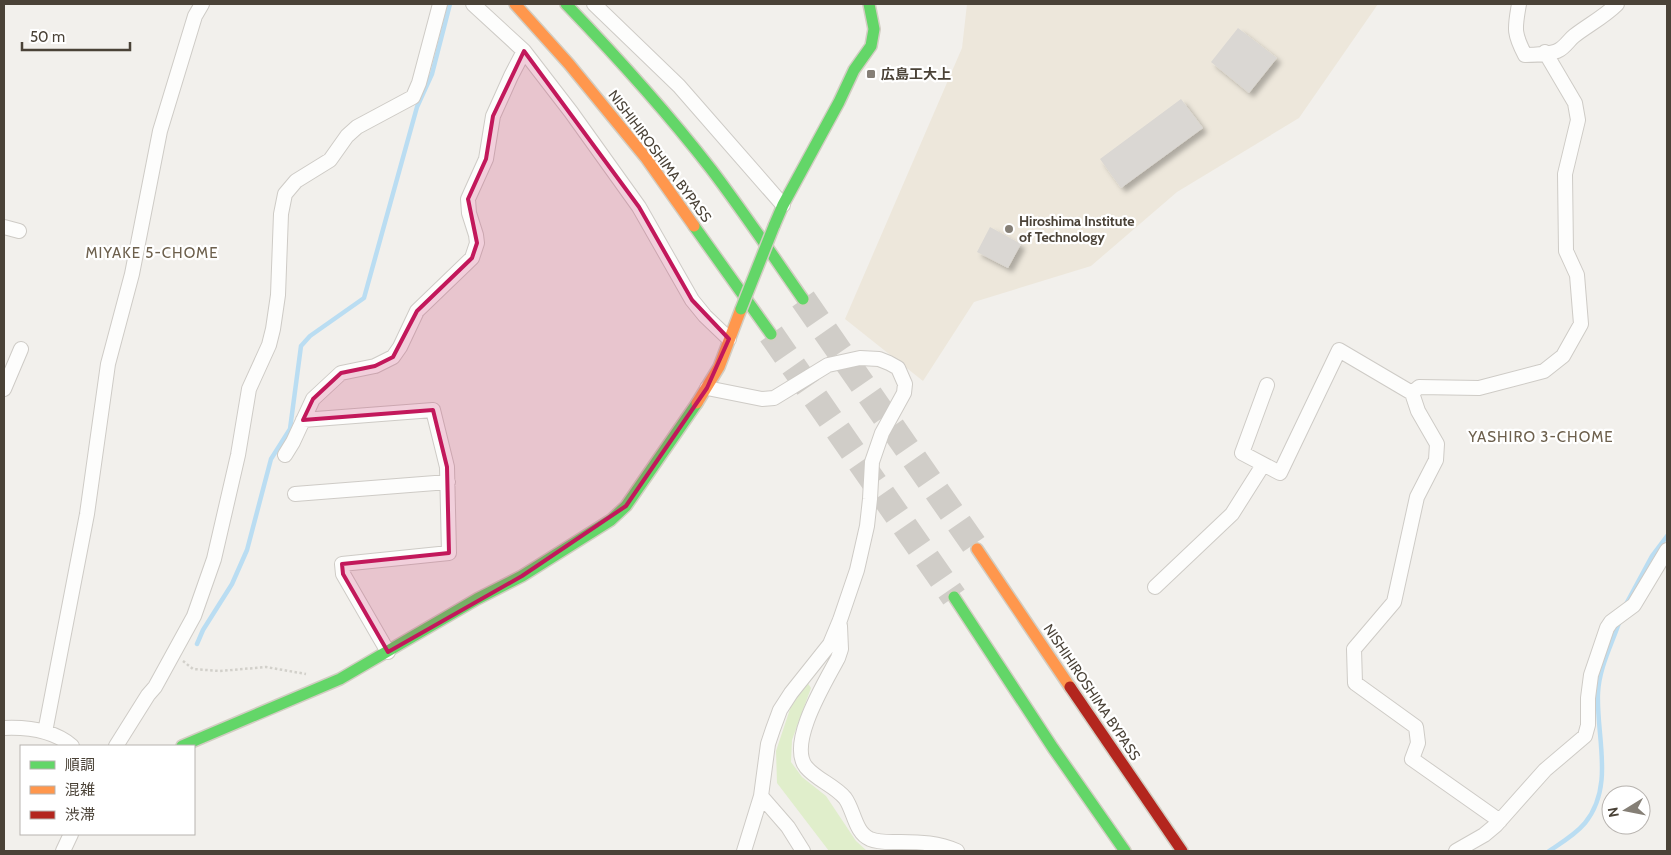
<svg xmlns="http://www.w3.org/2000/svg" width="1671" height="855" font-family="Cabin,'Noto Sans JP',sans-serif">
	<defs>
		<filter id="shadow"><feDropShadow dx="4.5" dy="4.5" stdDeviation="2.5" flood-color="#0004"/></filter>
	</defs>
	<rect width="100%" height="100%" fill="#f2f0ec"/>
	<!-- education -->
	<path fill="#ede7db" d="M967,4H1378L1299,118L1177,192L1091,266L974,302L923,381L845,319L962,48Z"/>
	<!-- green -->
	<path fill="#e0eecb" d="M807,682L811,688L792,740L791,762L802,777L826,796L856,841L867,851H829L777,783L776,751L794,697Z"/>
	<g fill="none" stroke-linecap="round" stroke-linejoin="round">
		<!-- stream -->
		<path stroke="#baddf2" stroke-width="4.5" d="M1625,606L1652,556L1667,536
			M197,644L203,630L232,584L247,550L271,459L290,429L301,346L310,336L364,298L417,107L432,74L450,4
			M1549,851C1561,843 1575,835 1585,823C1615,786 1596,736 1598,693C1599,668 1612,644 1620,620"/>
	</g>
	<!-- building -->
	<path fill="#dad7d3" filter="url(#shadow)" d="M1238,28L1277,58L1249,93L1211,62Z
		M1181,99L1203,128L1121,188L1100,159Z
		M990,227L1021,244L1008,268L977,252Z"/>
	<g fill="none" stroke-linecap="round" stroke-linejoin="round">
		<!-- highway-tunnel -->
		<path stroke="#d0cdc8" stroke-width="26" stroke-dasharray="26 13" stroke-linecap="butt" d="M803,299L977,549
			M771,334L954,597"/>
		<defs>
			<path id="street" d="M473,4L524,51L571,112L639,207L692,300L705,316L729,339
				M594,4L679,86L783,205
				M1519,4C1515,28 1513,32 1525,55C1534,55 1552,54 1559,50C1565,47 1569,40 1574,36C1588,25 1604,17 1617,4
				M4,227L19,231
				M1267,385L1242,453L1280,473L1339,350L1412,393
				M707,388L762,399L774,398L828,365L860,358L879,359L889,363L898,368L905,384L904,393L882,433L872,462L870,499L867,526L857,570L840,620L830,644L791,693L780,710L773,729L768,744L761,796L744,851
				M4,389L21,349
				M303,420L433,410L447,467L449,553L342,564L343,574L388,652
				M285,455L293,442L313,399L341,373L375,366L393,357L400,347L417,311L472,258L477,243L476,235L469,213L468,199L486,159L493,116L511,76L524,51
				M295,494L448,482
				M1155,587L1232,514L1263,465
				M840,626L841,649L838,658C826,681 787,743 806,767C817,780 834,785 845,798C854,810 855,833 870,839C879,843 891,842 901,842C921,842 938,843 957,851
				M4,728C27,727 53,730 72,746
				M45,732L87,514L108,364L132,274L160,131L195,16L202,4
				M116,746L148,695L155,687L194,616L214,559L238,455L249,389L269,345L273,329L278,295L281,214L285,194L296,181L330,160L347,136L357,127L413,97L419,83L440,4
				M761,796L788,827L803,851
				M1500,821L1412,759L1418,743L1416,727L1355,683L1354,649L1394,602L1417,497L1436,460L1437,444L1418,411L1412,393L1419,387L1479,388L1544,371L1563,356L1581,324L1577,275L1566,251L1565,174L1578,120L1575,103L1545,52
				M63,851L71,834
				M1456,851L1484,835L1496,825L1545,770L1585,736L1588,725V698L1591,675L1607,628L1611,622L1634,605L1667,550"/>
			<path id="fast" d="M566,4C617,57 666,111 711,169C743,211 773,256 803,299
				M694,226L771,334
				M774,226L783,205L839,102L854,70L871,46L874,29L869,4
				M954,597L1053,748L1125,851
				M182,746L340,679L477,599L522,576L611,520L626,506L697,403"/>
			<path id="slow" d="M515,4L569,64L646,158L694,226
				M697,403L719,367L741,309
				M977,549L1070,687"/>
			<path id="jam" d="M1070,687L1182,851"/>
		</defs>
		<!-- street casing -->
		<use href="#street" stroke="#cecbc6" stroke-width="16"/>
		<!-- fast casing -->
		<use href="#fast" stroke="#d2cdc2" stroke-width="14"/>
		<!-- slow casing -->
		<use href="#slow" stroke="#d2cdc2" stroke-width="14"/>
		<!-- jam casing -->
		<use href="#jam" stroke="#d2cdc2" stroke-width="14"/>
		<!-- path -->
		<path stroke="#d2d0ca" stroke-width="2.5" stroke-dasharray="2.5 2.5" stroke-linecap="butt" d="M183,661L193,669L220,671L266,667L306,674"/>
		<!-- street -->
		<use href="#street" stroke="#fdfdfc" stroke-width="14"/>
		<!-- fast -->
		<use href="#fast" stroke="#63d668" stroke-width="11"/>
		<!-- slow -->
		<use href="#slow" stroke="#ff974d" stroke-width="11"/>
		<!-- jam -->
		<use href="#jam" stroke="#b3261e" stroke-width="11"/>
		<defs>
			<path id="fast-bridge" d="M741,309L774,226"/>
		</defs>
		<!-- fast-bridge casing -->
		<use href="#fast-bridge" stroke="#d2cdc2" stroke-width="14" stroke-linecap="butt"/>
		<!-- fast-bridge -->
		<use href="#fast-bridge" stroke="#63d668" stroke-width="11"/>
	</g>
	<!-- marked area -->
	<path fill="#c2185b" fill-opacity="0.2" stroke="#c2185b" stroke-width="4" stroke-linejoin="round" d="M524,51L639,207L692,300L729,339L707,388L626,506L522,576L388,652L343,574L342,564L449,553L447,467L433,410L303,420L313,399L341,373L375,366L393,357L417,311L472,258L477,243L468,199L486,159L493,116Z"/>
	<!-- markers -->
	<g fill="#857f76" stroke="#fff" stroke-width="2">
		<rect x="866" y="69" width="10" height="10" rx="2.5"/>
		<circle cx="1009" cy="229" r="5"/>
	</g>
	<g text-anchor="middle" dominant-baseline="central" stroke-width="4.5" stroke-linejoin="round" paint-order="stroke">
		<!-- poi labels -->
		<g font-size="14" font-weight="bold" fill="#4a4237" stroke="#fff" text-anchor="start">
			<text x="881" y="74">広島工大上</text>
			<text x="1019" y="221">Hiroshima Institute<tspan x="1019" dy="16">of Technology</tspan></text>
		</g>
		<!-- street labels -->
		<g font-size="14" fill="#4a4237" stroke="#fff">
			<text transform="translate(660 156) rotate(53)">NISHIHIROSHIMA BYPASS</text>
			<text transform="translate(1092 692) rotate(56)">NISHIHIROSHIMA BYPASS</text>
		</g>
		<!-- neighbourhood labels -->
		<g font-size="15" letter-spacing="1" fill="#6d604d" stroke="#fff">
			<text x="152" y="253">MIYAKE 5-CHOME</text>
			<text x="1541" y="437">YASHIRO 3-CHOME</text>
		</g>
	</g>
	<!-- border -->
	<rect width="1671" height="855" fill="none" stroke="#4a4237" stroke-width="10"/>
	<!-- legend -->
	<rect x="20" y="745" width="175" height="90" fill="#ffffff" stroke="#b7b3af"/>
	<rect x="30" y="761" width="25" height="8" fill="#63d668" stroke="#b7b3af"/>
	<text x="65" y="770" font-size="15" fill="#4a4237">順調</text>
	<rect x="30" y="786" width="25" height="8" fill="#ff974d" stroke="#b7b3af"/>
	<text x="65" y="795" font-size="15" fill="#4a4237">混雑</text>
	<rect x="30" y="811" width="25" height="8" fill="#b3261e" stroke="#b7b3af"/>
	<text x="65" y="820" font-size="15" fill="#4a4237">渋滞</text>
	<!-- north arrow -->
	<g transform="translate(1626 810) rotate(260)"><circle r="24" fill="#ffffff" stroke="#b7b3af"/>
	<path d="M0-4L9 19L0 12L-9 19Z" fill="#857f76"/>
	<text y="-8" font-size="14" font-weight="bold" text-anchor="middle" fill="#4a4237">N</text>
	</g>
	<!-- scale -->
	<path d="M22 42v8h108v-8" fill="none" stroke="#4a4237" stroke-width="2.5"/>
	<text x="30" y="42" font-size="15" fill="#4a4237" stroke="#ffffff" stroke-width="4" paint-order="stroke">50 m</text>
</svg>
